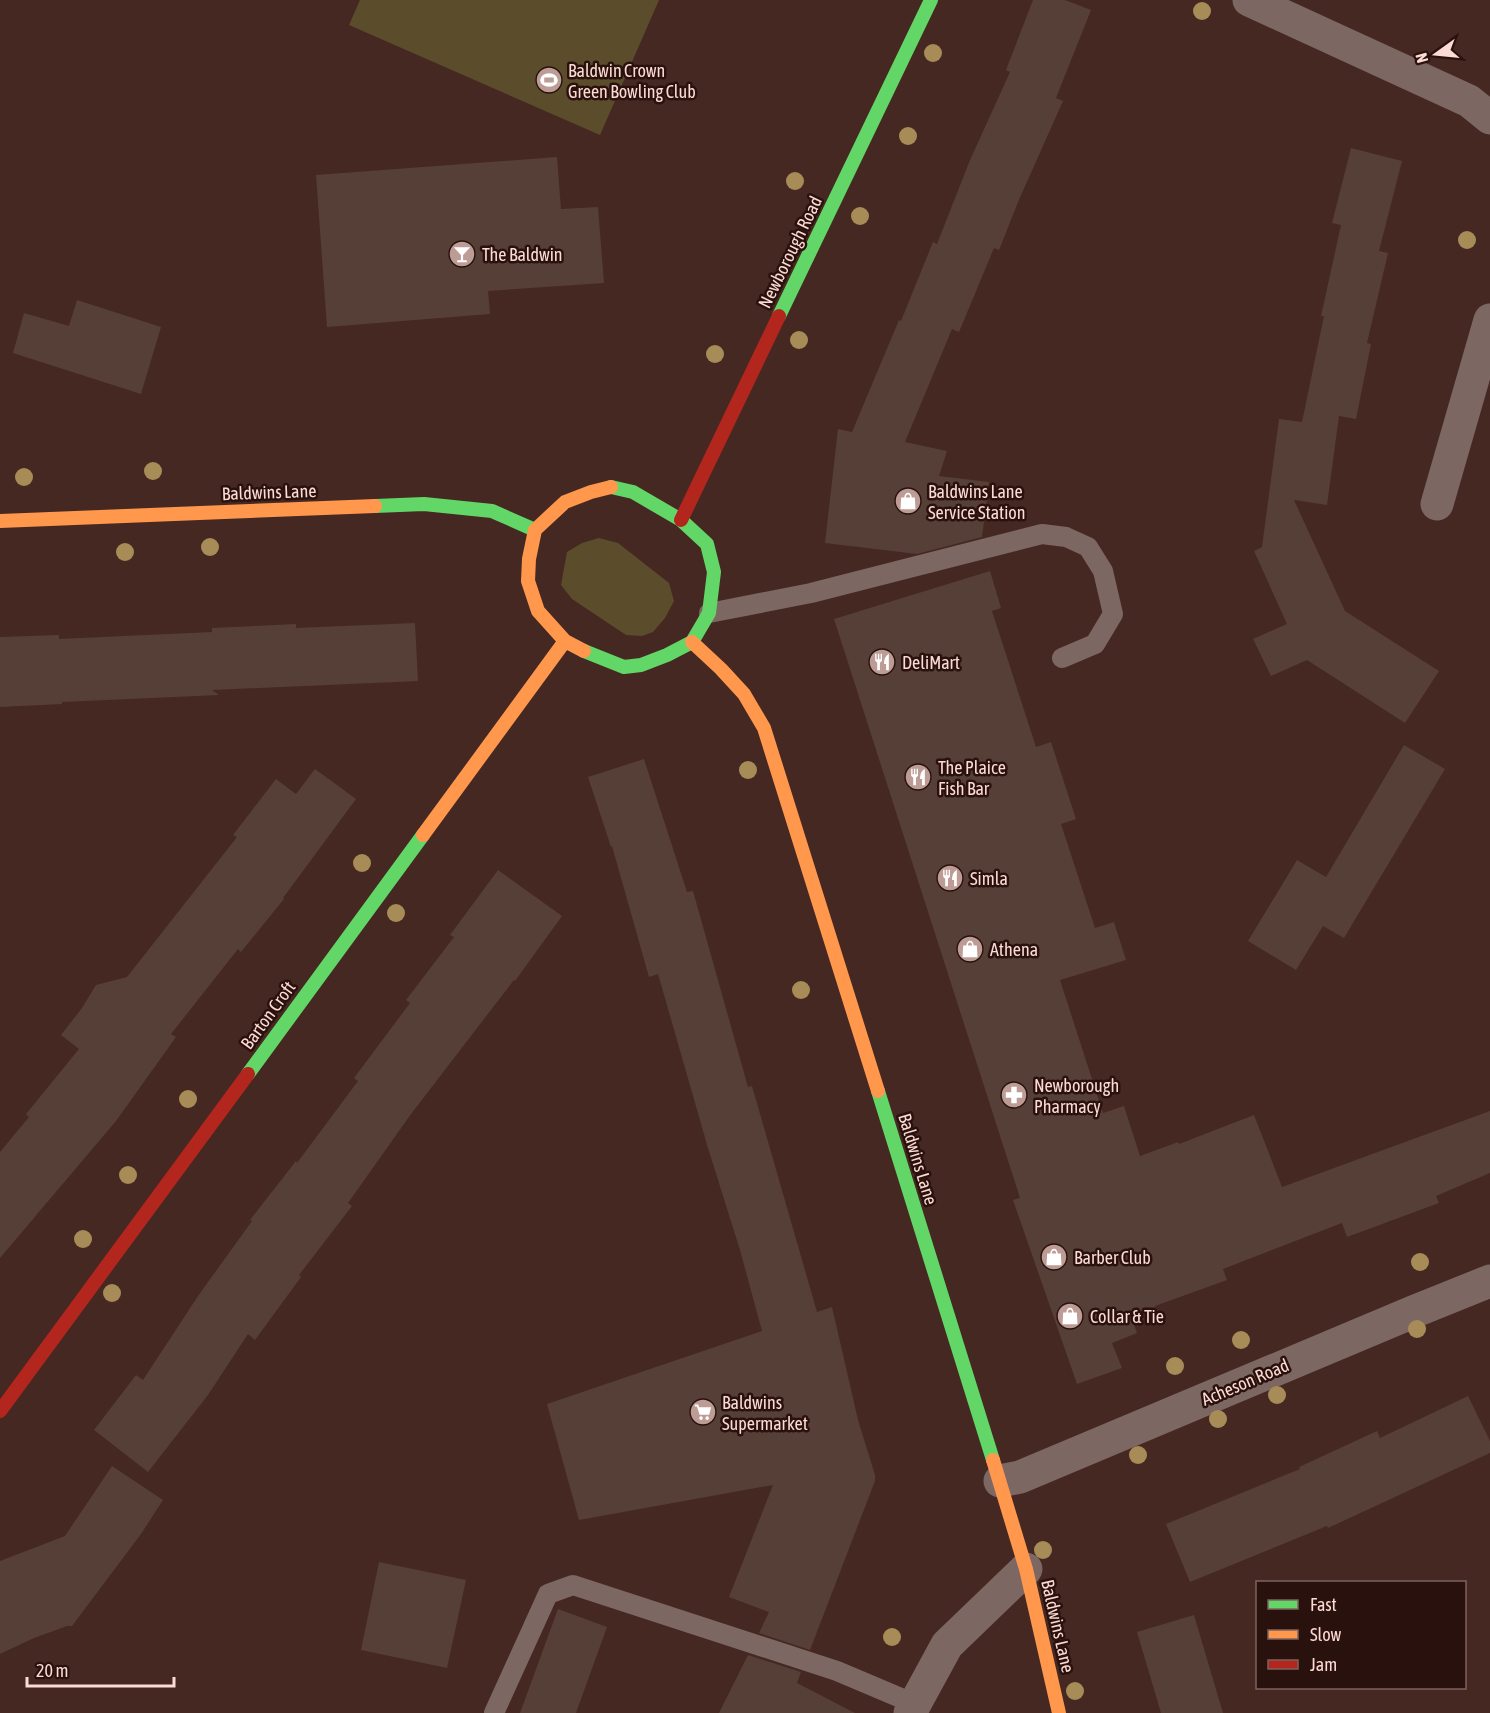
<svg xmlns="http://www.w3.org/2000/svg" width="1490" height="1713" font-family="'Asap Condensed',sans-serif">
	<rect width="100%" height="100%" fill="#452822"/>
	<!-- green -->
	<path fill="#5b4d2c" d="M360,0H659L600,135L349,25Z
		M599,538L618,543L669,583L674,601L665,618L653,632L642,636L626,635L572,599L561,585L567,552L582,543Z"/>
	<!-- building -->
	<path fill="#563f36" d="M1033,0H1065L1091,10L1056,98L1063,101L1018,202L999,250L994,248L959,332L952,329L905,442L947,451L939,476L989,482L982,537L917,554L825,543L838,429L852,432L899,320L901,321L933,242L937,244L970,160L1010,72L1006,70Z
		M1351,148L1402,161L1379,251L1388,253L1367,343L1371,344L1356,419L1339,416L1327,505L1294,500L1345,611L1439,671L1405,723L1307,660L1271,676L1253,639L1287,624L1254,551L1262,547L1279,419L1302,422L1324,316H1321L1341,225L1332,223Z
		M557,157L561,209L598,207L604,283L488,291L490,314L327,327L316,175Z
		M77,300L161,327L141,394L13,353L24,313L69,326Z
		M990,571L1001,608L992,611L1036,747L1051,742L1076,819L1061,824L1095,928L1114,922L1126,960L1060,980L1103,1113L1124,1106L1140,1156L1178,1142L1179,1144L1254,1115L1282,1187L1490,1111V1173L1436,1196L1439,1203L1347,1237L1342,1223L1223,1269L1227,1280L1155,1306L1156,1310L1132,1319L1137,1333L1112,1343L1122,1368L1077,1384L1013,1200L1020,1198L834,619Z
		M415,623L418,681L212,690L219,695L62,702V704L0,707V637L59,635V639L212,632V628L296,624V628Z
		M1404,745L1445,769L1344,938L1323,926L1296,970L1248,941L1297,860L1326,877Z
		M644,759L687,892L693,891L748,1087L752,1086L817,1312L832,1307L858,1420L875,1475V1481L810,1650L759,1633L769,1612L729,1597L773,1485L579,1520L547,1404L762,1331L740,1250L708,1148L658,974L649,977L612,846L611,847L588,777Z
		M315,769L356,799L283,898L284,899L241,952L238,949L171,1034L176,1037L116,1121L0,1258V1152L29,1117L26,1114L79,1049L61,1035L82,1008L96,985L127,977L237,837L233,835L276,779L296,794Z
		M498,870L562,916L515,981L514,980L411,1114L348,1203L352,1206L299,1275L301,1277L255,1340L248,1334L208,1395L148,1472L94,1430L136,1375L143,1380L198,1296L252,1221L250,1220L296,1161L297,1163L358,1081L354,1078L410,1003L406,1000L454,937L450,935Z
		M1468,1396L1490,1441V1453L1328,1528L1327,1526L1190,1582L1166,1524L1300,1469L1299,1467L1377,1431L1380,1438Z
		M112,1466L163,1500L141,1534L72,1626H67L34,1638L0,1654V1561L65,1536Z
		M379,1562L466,1580L447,1668L361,1650Z
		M558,1609L607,1627L576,1713H520Z
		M1194,1615L1223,1713H1161L1137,1632Z
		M748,1655L801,1672L797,1683L855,1713H719Z"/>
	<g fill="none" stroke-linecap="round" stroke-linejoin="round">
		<!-- lane -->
		<path stroke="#7d6762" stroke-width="20" d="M709,613L811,593L1042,534L1066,537L1088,547L1103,571L1113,614L1095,644L1062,658
			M494,1713L548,1594L573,1585L837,1671L915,1704"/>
		<!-- street -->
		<path stroke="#7d6762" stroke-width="33" d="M1249,0L1469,101L1490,118
			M1437,504L1490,320
			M1000,1481L1020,1477L1413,1312L1490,1281
			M910,1713L947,1645L1026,1569"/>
		<!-- fast -->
		<path stroke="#63d668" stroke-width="14" d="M779,316L931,0
			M375,506L424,504L492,511L535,530
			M584,651L624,667L641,665L667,655L692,642L709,613L714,572L707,544L681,520L633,492L611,487
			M248,1074L423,835
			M878,1091L993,1460"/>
		<!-- slow -->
		<path stroke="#ff974d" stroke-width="14" d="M0,521L375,506
			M692,642L721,669L744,694L764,728L878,1091
			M584,651L565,641L538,611L528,581L529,559L535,530L565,502L591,492L611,487
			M423,835L565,641
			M993,1460L1026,1569L1059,1713"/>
		<!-- jam -->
		<path stroke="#b3261e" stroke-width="14" d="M681,520L779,316
			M0,1411L248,1074"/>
	</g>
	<!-- trees -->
	<g fill="#a88c58">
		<circle cx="1202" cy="11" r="9"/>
		<circle cx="933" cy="53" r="9"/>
		<circle cx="908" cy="136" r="9"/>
		<circle cx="795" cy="181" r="9"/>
		<circle cx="860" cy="216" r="9"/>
		<circle cx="1467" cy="240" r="9"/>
		<circle cx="799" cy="340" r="9"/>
		<circle cx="715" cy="354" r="9"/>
		<circle cx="153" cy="471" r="9"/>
		<circle cx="24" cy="477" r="9"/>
		<circle cx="210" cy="547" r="9"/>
		<circle cx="125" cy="552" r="9"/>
		<circle cx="748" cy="770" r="9"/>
		<circle cx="362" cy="863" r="9"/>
		<circle cx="396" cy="913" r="9"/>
		<circle cx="801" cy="990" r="9"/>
		<circle cx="188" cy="1099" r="9"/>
		<circle cx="128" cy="1175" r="9"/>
		<circle cx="83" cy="1239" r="9"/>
		<circle cx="1420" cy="1262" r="9"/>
		<circle cx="112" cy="1293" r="9"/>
		<circle cx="1417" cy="1329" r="9"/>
		<circle cx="1241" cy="1340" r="9"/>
		<circle cx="1175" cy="1366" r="9"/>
		<circle cx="1277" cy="1395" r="9"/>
		<circle cx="1218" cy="1419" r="9"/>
		<circle cx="1138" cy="1455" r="9"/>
		<circle cx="1043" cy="1550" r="9"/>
		<circle cx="892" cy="1637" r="9"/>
		<circle cx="1075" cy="1691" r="9"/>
	</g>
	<!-- icons -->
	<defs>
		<symbol id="stadium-disc" viewBox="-11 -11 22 22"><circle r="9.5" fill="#bd9c95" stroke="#29120d"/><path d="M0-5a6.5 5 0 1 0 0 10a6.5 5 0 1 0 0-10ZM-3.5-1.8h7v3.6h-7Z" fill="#fff"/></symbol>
		<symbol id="bar-disc" viewBox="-11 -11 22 22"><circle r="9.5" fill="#bd9c95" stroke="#29120d"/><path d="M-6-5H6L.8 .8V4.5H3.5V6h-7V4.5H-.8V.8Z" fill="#fff"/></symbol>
		<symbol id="shop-disc" viewBox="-11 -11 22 22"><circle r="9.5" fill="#bd9c95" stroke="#29120d"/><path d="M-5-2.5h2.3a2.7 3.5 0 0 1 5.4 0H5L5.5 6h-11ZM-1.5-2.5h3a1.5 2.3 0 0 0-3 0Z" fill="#fff"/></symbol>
		<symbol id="restaurant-disc" viewBox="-11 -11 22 22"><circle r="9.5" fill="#bd9c95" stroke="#29120d"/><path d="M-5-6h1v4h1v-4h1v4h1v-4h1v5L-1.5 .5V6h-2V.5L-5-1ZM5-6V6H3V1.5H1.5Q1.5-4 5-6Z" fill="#fff"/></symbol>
		<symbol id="pharmacy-disc" viewBox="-11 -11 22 22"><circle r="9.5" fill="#bd9c95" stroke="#29120d"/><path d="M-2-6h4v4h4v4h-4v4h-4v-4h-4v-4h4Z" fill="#fff"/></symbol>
		<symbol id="supermarket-disc" viewBox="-11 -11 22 22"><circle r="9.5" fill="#bd9c95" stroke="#29120d"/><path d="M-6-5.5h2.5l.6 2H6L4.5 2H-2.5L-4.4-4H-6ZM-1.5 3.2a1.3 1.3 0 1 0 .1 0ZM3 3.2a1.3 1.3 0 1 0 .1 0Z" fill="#fff"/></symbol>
	</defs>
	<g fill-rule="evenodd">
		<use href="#stadium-disc" x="534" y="65" width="30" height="30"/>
		<use href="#bar-disc" x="447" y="239" width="30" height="30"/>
		<use href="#shop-disc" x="893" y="486" width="30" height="30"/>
		<use href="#restaurant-disc" x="867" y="647" width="30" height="30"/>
		<use href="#restaurant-disc" x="903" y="762" width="30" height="30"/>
		<use href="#restaurant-disc" x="935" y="863" width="30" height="30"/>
		<use href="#shop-disc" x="955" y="934" width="30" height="30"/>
		<use href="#pharmacy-disc" x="999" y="1080" width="30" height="30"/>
		<use href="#shop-disc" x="1039" y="1242" width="30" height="30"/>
		<use href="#shop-disc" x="1055" y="1301" width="30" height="30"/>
		<use href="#supermarket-disc" x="688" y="1397" width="30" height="30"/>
	</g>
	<g text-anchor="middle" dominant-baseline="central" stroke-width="5" stroke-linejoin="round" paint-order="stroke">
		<!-- poi labels -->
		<g font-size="18" fill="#fddad3" stroke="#29120d" text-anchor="start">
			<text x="568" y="70">Baldwin Crown<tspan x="568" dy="21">Green Bowling Club</tspan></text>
			<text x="482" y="254">The Baldwin</text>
			<text x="928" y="491">Baldwins Lane<tspan x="928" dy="21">Service Station</tspan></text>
			<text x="902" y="662">DeliMart</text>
			<text x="938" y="767">The Plaice<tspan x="938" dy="21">Fish Bar</tspan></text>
			<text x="970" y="878">Simla</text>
			<text x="990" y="949">Athena</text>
			<text x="1034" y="1085">Newborough<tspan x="1034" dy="21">Pharmacy</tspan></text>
			<text x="1074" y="1257">Barber Club</text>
			<text x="1090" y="1316">Collar &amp; Tie</text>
			<text x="722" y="1402">Baldwins<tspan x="722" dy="21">Supermarket</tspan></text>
		</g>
		<!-- street labels -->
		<g font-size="18" fill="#fddad3" stroke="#29120d">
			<text transform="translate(790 252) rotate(-64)">Newborough Road</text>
			<text transform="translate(269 492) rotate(-2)">Baldwins Lane</text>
			<text transform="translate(268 1015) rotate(-54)">Barton Croft</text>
			<text transform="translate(918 1159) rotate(73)">Baldwins Lane</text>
			<text transform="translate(1245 1382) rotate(-23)">Acheson Road</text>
			<text transform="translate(1058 1626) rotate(77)">Baldwins Lane</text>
		</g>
	</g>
	<!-- legend -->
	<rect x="1256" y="1581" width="210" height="108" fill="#29120d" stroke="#7e625c" stroke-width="1.5"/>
	<rect x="1268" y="1600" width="30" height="9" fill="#63d668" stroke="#7e625c" stroke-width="1.5"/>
	<text x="1310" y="1611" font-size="18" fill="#fddad3">Fast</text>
	<rect x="1268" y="1630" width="30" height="9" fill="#ff974d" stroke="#7e625c" stroke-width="1.5"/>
	<text x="1310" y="1641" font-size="18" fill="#fddad3">Slow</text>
	<rect x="1268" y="1660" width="30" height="9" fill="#b3261e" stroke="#7e625c" stroke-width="1.5"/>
	<text x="1310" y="1671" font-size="18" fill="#fddad3">Jam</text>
	<!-- north arrow -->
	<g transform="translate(1436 54) rotate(255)" stroke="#29120d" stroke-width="4.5" paint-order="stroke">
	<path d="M0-4.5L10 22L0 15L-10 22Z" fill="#fddad3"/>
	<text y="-9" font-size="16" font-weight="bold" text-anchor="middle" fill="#fddad3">N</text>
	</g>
	<!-- scale -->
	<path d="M27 1677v9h147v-9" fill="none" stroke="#fddad3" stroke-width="3"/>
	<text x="36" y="1677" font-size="18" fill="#fddad3" stroke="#29120d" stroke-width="4.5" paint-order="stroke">20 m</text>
</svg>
